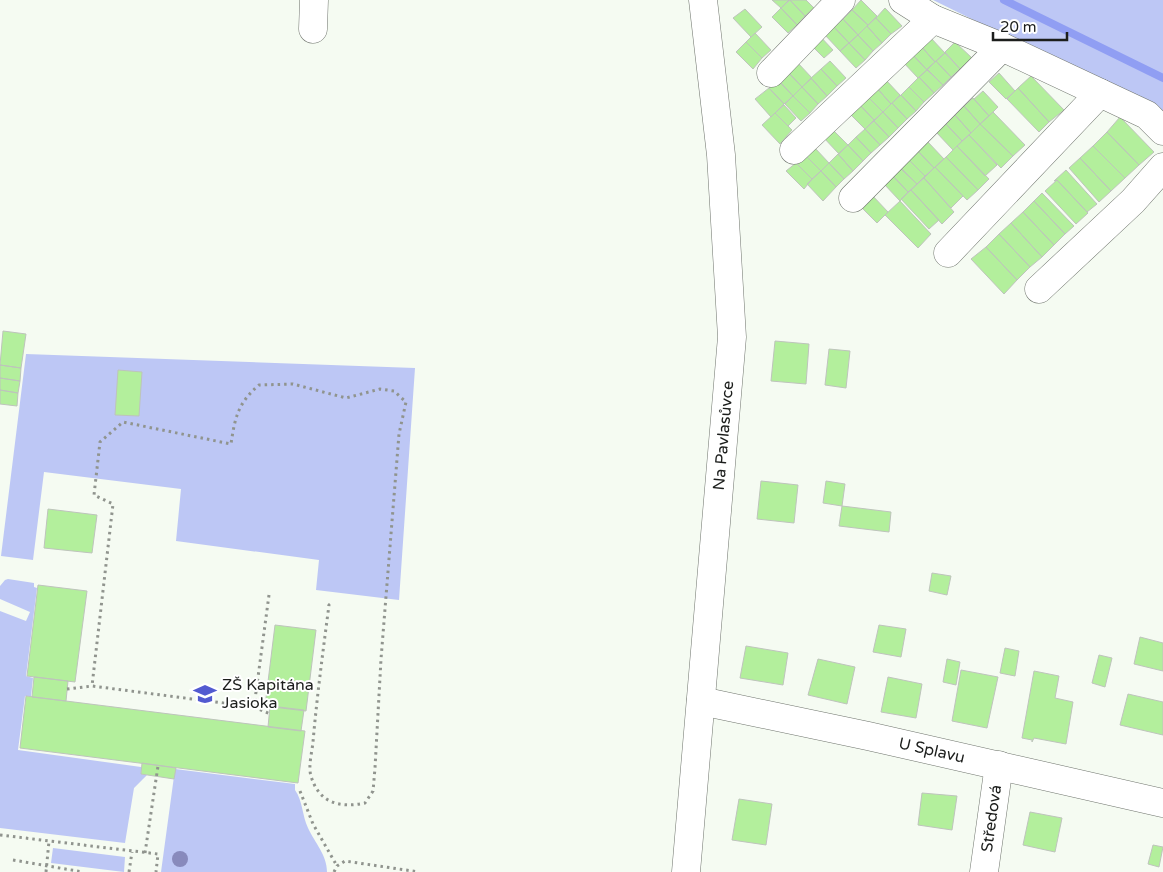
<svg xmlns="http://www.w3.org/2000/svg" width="1163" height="872" font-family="'Varela Round',sans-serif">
	<rect width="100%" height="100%" fill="#f5fbf2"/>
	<!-- green -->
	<path fill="#bdc7f5" d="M933,0H1163V113Z
		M26,354L415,368L399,600L316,590L319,560L176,541L181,489L44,472L33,560L1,556Z
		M8,579L34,583V587L37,588L26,676L33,678L31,696H25L18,750L141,767V774L147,775L134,788L125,843L0,828V611L26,621L30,612L0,599V586L5,580Z
		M175,769L295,784V790C303,801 302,816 308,828C315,843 327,855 327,872H161Z
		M53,848L125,857L124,872L51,863Z"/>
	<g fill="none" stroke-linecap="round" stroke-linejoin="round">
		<!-- stream -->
		<path stroke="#909ef3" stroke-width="8" d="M1004,0L1163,78"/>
	</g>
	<!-- building -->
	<path fill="#b3ef9c" stroke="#bec4bc" d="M772,0H789L781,8Z
		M790,0H806L814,8L805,16Z
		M790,0L805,16L797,25L781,8Z
		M861,0L877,16L868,25L852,10Z
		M781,8L797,25L788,33L772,17Z
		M885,8L902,26L891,34L876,18Z
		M745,9L762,27L751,37L733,18Z
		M852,10L868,25L858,35L843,19Z
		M876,18L891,34L882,43L867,26Z
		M843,19L858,35L849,43L834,27Z
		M867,26L882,43L873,51L858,35Z
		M834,27L849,43L840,51L825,35Z
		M755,33L771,50L762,58L746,42Z
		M817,33L833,50L824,58L808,42Z
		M858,35L873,51L865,60L849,43Z
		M929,36L945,53L935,62L920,45Z
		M746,42L762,58L753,69L736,52Z
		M955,42L972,58L960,69L945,52Z
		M849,43L865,60L856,68L840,51Z
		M920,45L935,62L927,70L912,54Z
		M945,53L960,69L951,77L936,61Z
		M912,54L927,70L918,78L903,62Z
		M830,61L846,78L837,86L821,69Z
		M936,61L951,77L943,85L927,69Z
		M797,62L812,78L802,87L787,71Z
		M821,69L837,86L827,96L811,78Z
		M927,70L943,85L934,93L919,77Z
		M787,71L802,87L793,96L778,80Z
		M999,73L1015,91L1006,99L989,82Z
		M1031,76L1064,110L1049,122L1018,88Z
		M919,77L934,93L924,102L909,87Z
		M811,78L827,96L818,104L802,87Z
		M885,79L900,95L891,104L876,87Z
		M778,80L793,96L784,104L769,88Z
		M802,87L818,104L810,113L793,96Z
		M876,87L891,104L883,112L867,96Z
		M909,87L924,102L916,111L901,95Z
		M769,88L784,104L771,117L755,99Z
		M1018,88L1049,122L1039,132L1007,99Z
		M983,91L998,107L989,116L974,99Z
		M901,95L916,111L907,119L892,103Z
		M793,96L810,113L801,121L785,104Z
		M867,96L883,112L874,120L859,104Z
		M973,98L989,116L980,124L964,106Z
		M892,103L907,119L898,128L883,112Z
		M859,104L874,120L865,129L849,113Z
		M784,105L796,118L788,126L775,113Z
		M964,106L980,124L971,133L955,115Z
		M883,112L898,128L889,137L874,121Z
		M993,112L1025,145L1013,156L980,124Z
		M775,113L792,130L780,144L762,125Z
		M955,115L971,133L962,141L946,124Z
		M1120,117L1154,152L1139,165L1107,132Z
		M874,121L889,137L880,145L865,129Z
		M946,124L962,141L953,150L936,132Z
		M980,124L1013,156L1001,168L969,135Z
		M832,129L848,145L839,154L823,137Z
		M865,129L880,145L871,153L856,137Z
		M1107,132L1139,165L1125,178L1093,146Z
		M969,135L997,165L985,176L957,146Z
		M856,137L871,153L863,161L848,145Z
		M927,141L944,159L934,168L917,150Z
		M848,145L863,161L853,171L838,154Z
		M957,146L989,179L978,190L946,157Z
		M1093,146L1125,178L1111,191L1080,158Z
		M814,147L829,163L821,171L805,155Z
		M917,150L934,168L925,176L908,159Z
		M838,154L853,171L844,179L829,163Z
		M805,155L821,171L812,179L796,163Z
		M946,157L978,190L967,200L935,167Z
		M1080,158L1111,191L1099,202L1069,168Z
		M908,159L925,176L917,184L899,167Z
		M796,163L812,179L804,189L786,171Z
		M829,163L844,179L836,187L821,171Z
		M935,167L963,196L951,208L924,178Z
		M901,168L917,184L908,192L893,176Z
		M1066,170L1097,204L1087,212L1057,180L1054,181Z
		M821,171L836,187L823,201L807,184Z
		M893,176L908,192L900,201L884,184Z
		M924,178L954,212L942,224L911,190Z
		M1057,180L1088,213L1076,224L1045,191Z
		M911,190L939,220L929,229L901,199Z
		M1042,193L1074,226L1065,234L1034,201L1032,203Z
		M871,194L888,212L877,223L858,204Z
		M900,201L931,234L918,248L885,215Z
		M1034,201L1065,234L1054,245L1023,212Z
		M1023,212L1054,245L1042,257L1011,223Z
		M1011,223L1042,257L1030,267L999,234Z
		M999,234L1030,267L1017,280L986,247Z
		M986,247L1017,280L1004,294L971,259Z
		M3,331L26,334L21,368L0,365Z
		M775,341L809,344L806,384L771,381Z
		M829,349L850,351L846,388L825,385Z
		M0,365L21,368L20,381L0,378Z
		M118,370L142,372L139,416L115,415Z
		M0,378L20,381L18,393L0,390Z
		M0,390L18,393L17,406L0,404Z
		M761,481L798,485L794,523L757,519Z
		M826,481L845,484L842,506L823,503Z
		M842,506L891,512L889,532L839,526Z
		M48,509L97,515L92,553L44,548Z
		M932,573L951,576L947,595L929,591Z
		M38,585L87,591L75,682L27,676Z
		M275,625L316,630L306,711L265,706Z
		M879,625L906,629L901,657L873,652Z
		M1140,637L1163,643V671L1134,664Z
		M746,646L788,653L783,685L740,678Z
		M1005,648L1019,651L1015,676L1000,673Z
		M1099,655L1112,658L1105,687L1092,683Z
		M818,659L855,667L847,704L808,695Z
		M947,659L960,662L956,685L943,682Z
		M961,670L998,677L987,728L952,721Z
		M1034,671L1059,676L1055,698L1073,702L1066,744L1034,738L1032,742V740L1022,738Z
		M34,677L68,681L66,701L32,697Z
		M888,677L922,684L916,718L881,712Z
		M1128,694L1163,702V735L1120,725Z
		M26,696L305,731L298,783L20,748Z
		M270,706L304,710L301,731L268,727Z
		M142,763L176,768L174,779L141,774Z
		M922,793L957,796L952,830L918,825Z
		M739,799L772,804L766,845L732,840Z
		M1030,812L1062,818L1055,852L1023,845Z
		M1153,845L1163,847L1159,867L1148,864Z"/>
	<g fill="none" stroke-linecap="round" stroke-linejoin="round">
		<defs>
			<g id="minor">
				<path d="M903,0L933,19L1002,47L1147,115L1163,131"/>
				<path d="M313,29L314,0"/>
				<path d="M771,73L841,0"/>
				<path d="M794,150L933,19"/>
				<path d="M853,198L1002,47"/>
				<path d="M948,253L1100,93"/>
				<path d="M1039,289L1133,201L1163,167"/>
				<path id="s1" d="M701,701L868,736L1163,803"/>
				<path id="s2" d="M686,872L732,337L721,155L703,0"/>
				<path id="s3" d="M984,872L999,765"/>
			</g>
		</defs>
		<!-- minor casing -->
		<use href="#minor" stroke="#6f746d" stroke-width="29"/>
		<!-- path -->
		<path stroke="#90948e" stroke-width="3" stroke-dasharray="2.5 4" stroke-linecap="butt" d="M269,595L254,707L92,686L113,504L94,495L100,442L123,422L231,444C235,417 238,403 259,385L293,384L346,398L380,389L394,391L406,402L399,434L381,659L375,768L373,791L365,803C341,808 319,804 311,776C308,767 312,752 313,742C317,696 323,651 329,605L325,602
			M67,689L92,686
			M254,707L270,714
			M300,791L313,824L337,866
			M0,835L158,854L156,872
			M145,853L158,766
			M13,860L83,872
			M46,872L49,841
			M129,872L132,852
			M334,872L337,866L345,861L419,872"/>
		<!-- minor -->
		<use href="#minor" stroke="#fff" stroke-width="28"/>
	</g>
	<!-- trees -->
	<circle fill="#888abc" cx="180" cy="859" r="8"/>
	<!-- icons -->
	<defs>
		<symbol id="school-bare" viewBox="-9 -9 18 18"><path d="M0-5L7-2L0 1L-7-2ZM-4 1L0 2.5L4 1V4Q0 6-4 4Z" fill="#525ad0" stroke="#fff" stroke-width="2.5" paint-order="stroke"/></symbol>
	</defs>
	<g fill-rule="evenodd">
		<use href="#school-bare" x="189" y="678" width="32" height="32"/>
	</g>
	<g text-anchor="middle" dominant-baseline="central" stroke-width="4" stroke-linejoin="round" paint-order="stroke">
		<!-- street labels -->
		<g font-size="16" fill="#1c1e1c" stroke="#fff">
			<text stroke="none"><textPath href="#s2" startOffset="438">Na Pavlasůvce</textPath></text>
			<text stroke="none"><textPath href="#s1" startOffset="236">U Splavu</textPath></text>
			<text stroke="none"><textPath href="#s3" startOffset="54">Středová</textPath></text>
		</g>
		<!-- poi labels -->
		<g font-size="16" fill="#1c1e1c" stroke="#fff" text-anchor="start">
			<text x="222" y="685">ZŠ Kapitána<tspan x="222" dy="18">Jasioka</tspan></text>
		</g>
	</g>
	<!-- scale -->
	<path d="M993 32v8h74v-8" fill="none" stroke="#1c1e1c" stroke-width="2.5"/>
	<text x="1000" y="32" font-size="15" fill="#1c1e1c" stroke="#ffffff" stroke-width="4" paint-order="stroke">20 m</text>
</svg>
